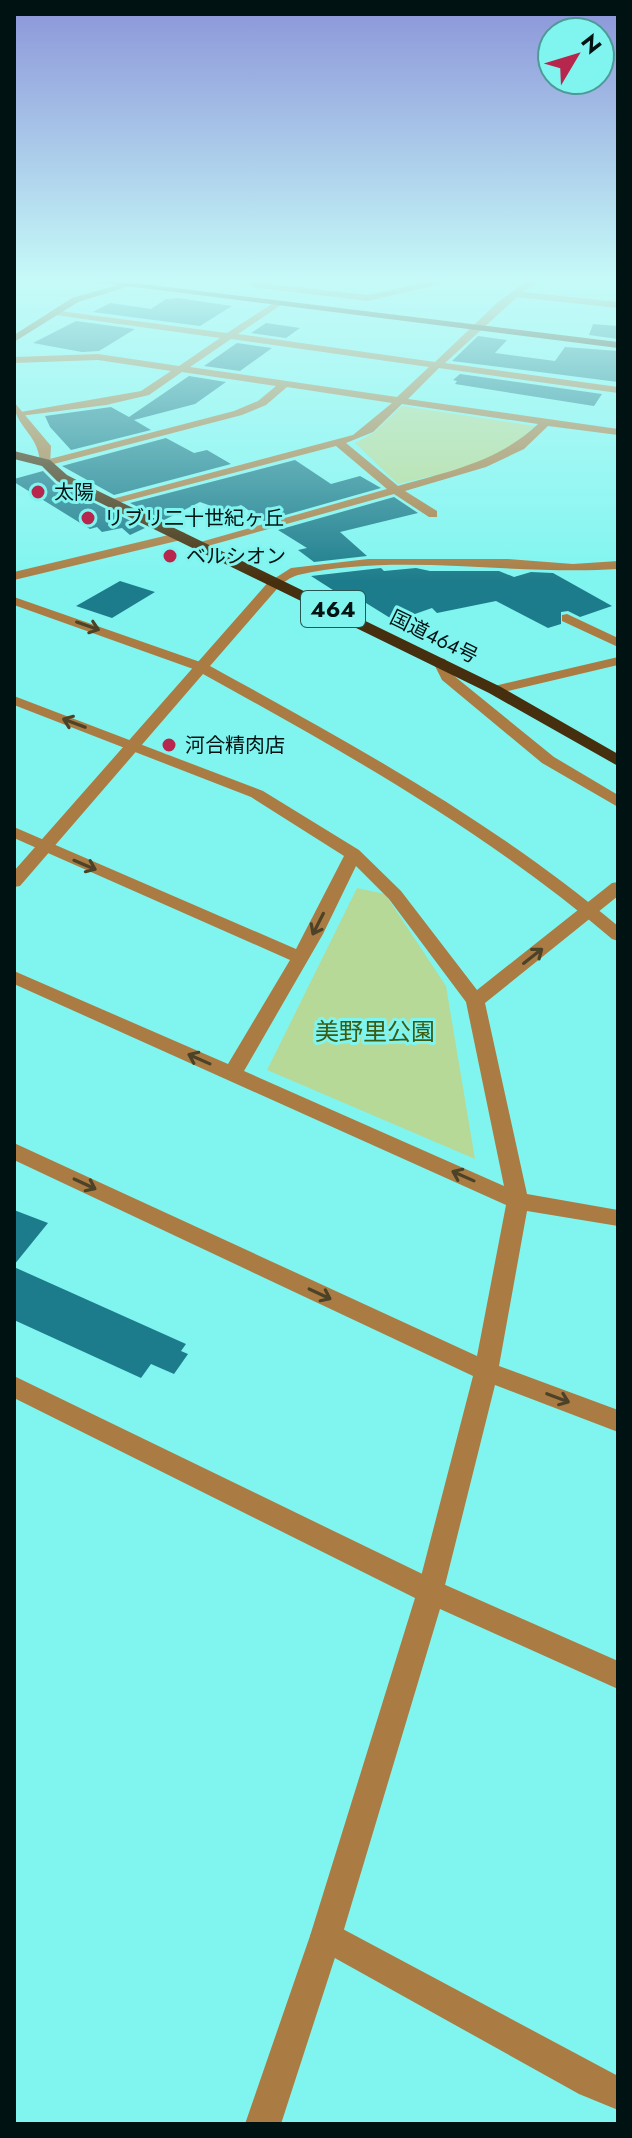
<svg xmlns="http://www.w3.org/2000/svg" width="632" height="2138" font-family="Jost,'Noto Sans JP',sans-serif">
	<rect width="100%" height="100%" fill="#80f5f0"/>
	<!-- green -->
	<path fill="#b6d998" d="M402,406L535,426L514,445L466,468L398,484L355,443L373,433Z
		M357,888L385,894L446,986L475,1159L267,1070Z"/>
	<!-- building -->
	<path fill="#1d7c8b" d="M178,298L232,306L200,326L93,312L110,303L151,309L166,299Z
		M76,321L135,329L99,351L82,352L33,343Z
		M266,323L300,328L286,338L251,333Z
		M593,324L618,326V339L589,335Z
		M478,336L507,340L495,353L555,361L565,347L618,351V382L452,361Z
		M237,343L272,348L240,371L204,366Z
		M460,374L602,394L594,406L455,384L457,381L453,380Z
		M189,376L226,382L195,404L134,420L151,430L71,450L50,427L45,416L111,407L129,417Z
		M166,438L194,453L207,450L231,464L114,495L62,466Z
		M295,460L331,484L360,476L381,488L264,521L241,505L225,511L200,502L164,520L130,503Z
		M43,471L56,484L145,528L130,535L122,528L102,532L97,527L90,529L14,482V479Z
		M394,497L418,513L340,532L367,556L314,562L298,550L307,548L278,530Z
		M381,568L384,571L416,568L430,571H499L514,577L531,572L553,573L612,606L580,617L568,611L561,612V624L548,628L496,601L437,613L432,608L395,621L366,603L358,606L311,576Z
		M120,581L155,592L112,618L76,606Z
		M14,1210L48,1223L14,1265Z
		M14,1267L186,1344L181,1351L188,1354L174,1374L151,1364L141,1378L14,1320Z"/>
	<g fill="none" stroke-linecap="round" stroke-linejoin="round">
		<!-- minor -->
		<path fill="#aa7c43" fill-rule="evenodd" d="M249,282L368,295L430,282H448L368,301L252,287Z
			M526,282H536L523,292L618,302V308L517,297L445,363L618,387V393L439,368L408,399L618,429V435L548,426L524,449L486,467L405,491L437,511V517H429L394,494L197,549V543L387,489L336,446L107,506L101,502L353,435L392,403L287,387L266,405L242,415L46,466L42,465V461L234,411L258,401L276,386L182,372L149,395L106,405L20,416L15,413L141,391L171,371L98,360L14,363V357L98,354L179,366L220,338L55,315L52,310L227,333L278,300L281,305L238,334L435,362L498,302ZM231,339L429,367L397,397L190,367ZM402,404L538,424C498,462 450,471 398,486L346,443L373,432Z
			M181,532L185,533V539L14,580V572Z
			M368,559H508L573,564L618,561V569C515,576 399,552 298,575C290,577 284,583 276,586L269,582L291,568Z
			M14,597L206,664L208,667L206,670H196L14,605Z
			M567,614L618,638V647L562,621V615Z
			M618,657V665L495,694L488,690L490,687Z
			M440,658L445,659L453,675L554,757L618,795V807L542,763L442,680L433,662Z
			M14,696L263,791L359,850L401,891L477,990L612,883L618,882V896L485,1003L527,1194L618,1210V1226L527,1211L499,1366L618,1410V1432L495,1385L441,1601L431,1605L421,1601L417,1592L473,1376L14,1160V1143L477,1356L506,1205L14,984V971L228,1064L290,960L14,838V827L296,949L344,856L251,797L14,705ZM356,866L389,899L466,1002L504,1186L244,1071L323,934Z
			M326,1920L618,2076V2110L579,2094L315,1947L310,1936L315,1925Z"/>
		<!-- tertiary -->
		<path fill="#aa7c43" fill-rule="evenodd" d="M14,402L51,446L50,465L40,463C39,434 14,426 14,402Z
			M271,579L283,582L210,666C352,744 493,821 618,926V941L612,939C487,832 346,753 203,674L20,886L14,887V871Z
			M14,1376L441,1583L618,1661V1689L440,1609L342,1936L281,2124H245L310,1936L415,1598L14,1398Z"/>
		<!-- secondary -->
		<path fill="#7a541f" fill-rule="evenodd" d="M129,282L136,284L78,302L14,342V335L72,298Z"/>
		<!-- trunk -->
		<path fill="#462f0e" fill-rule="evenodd" d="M95,282H126L618,342V348Z
			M14,451L50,460L67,475L94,489L501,687L618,754V766L489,693L84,495L57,481L42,466L14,459Z"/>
	</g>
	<!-- one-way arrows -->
	<defs><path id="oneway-shaft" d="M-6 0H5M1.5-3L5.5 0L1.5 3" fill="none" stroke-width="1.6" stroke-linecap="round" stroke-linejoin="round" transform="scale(2)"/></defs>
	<g stroke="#4c4228">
		<use href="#oneway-shaft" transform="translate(88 626) rotate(19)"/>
		<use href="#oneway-shaft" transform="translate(74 723) rotate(-159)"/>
		<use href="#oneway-shaft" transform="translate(85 865) rotate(23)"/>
		<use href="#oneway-shaft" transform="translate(318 924) rotate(117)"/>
		<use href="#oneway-shaft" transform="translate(533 956) rotate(-38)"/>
		<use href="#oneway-shaft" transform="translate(199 1059) rotate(-156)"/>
		<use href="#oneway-shaft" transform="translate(463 1176) rotate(-156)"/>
		<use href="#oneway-shaft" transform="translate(85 1184) rotate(25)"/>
		<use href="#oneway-shaft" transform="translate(320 1294) rotate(25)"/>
		<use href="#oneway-shaft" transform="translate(558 1398) rotate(21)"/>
	</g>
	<!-- sky -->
	<linearGradient id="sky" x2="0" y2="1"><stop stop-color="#8b94d9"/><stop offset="0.48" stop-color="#c6faf8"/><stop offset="1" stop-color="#c6faf8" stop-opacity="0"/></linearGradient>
	<rect width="632" height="582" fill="url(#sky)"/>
	<!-- markers -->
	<g fill="#b7264d" stroke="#80f5f0" stroke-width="3">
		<circle cx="38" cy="492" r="8"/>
		<circle cx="88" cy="518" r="8"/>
		<circle cx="170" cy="556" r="8"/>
		<circle cx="169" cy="745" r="8"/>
	</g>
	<g text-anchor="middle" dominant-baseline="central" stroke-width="6" stroke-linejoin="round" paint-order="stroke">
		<!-- far-poi labels -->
		<g font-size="20" fill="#001211" stroke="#80f5f0" text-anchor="start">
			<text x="54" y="492">太陽</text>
			<text x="104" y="518">リブリ二十世紀ヶ丘</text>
			<text x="186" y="556">ベルシオン</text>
			<text x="185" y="745">河合精肉店</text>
		</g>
		<!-- far-street labels -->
		<g font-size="20" fill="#001211" stroke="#80f5f0">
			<text transform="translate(434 637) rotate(26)">国道464号</text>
		</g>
		<!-- shield labels -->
		<rect fill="#80f5f0" stroke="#265654" stroke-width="2" x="301" y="591" width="64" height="36" rx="6"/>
		<g font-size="22" font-weight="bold" fill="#001211">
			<text x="333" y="609">464</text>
		</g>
		<!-- park labels -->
		<g font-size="24" fill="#3a5b11" stroke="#80f5f0">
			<text x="375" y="1031">美野里公園</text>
		</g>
	</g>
	<!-- border -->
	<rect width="632" height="2138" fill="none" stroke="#001211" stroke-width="32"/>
	<!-- north arrow -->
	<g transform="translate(576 56) rotate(52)"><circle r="38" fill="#80f5f0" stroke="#4d9a97" stroke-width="2"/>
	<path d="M0-6L14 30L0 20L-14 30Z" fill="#b7264d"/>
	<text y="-12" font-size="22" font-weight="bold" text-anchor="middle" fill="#001211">N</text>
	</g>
</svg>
